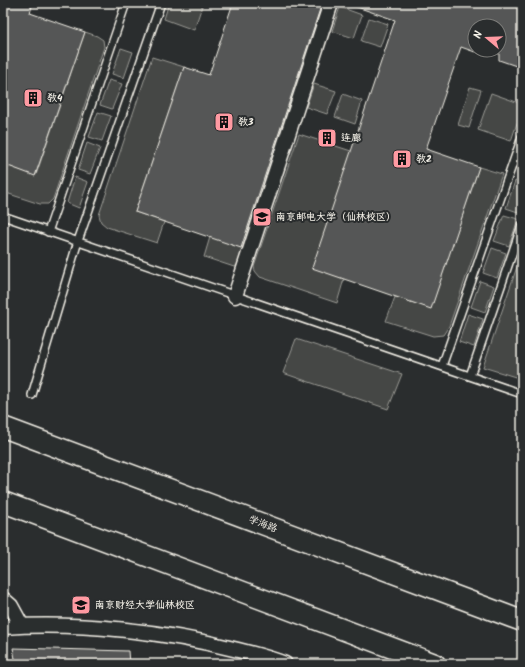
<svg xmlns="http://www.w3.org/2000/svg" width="525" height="667" font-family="Kalam,'LXGW WenKai TC',sans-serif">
	<rect width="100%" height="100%" fill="#2a2d2e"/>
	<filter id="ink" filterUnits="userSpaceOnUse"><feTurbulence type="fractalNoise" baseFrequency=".025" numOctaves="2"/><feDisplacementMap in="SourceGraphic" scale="8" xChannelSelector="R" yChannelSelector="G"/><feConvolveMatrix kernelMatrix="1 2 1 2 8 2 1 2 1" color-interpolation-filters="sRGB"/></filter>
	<g filter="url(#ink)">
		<!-- green -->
		<path fill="#444645" stroke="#9c9c96" d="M169,3H203L194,30L164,19Z
			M340,7L362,15L354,38L332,31Z
			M369,18L388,24L380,47L361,41Z
			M85,32L97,36L103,40L104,47L53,199L48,204H40L3,192V182L8,166L36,175Z
			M121,48L133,52L124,78L112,74Z
			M152,57L184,67L135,212L164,222L157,243L107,227L101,222L99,215Z
			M109,80L122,84L112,109L100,105Z
			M314,84L336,91L327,114L306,107Z
			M470,87L481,90L469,128L458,125Z
			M491,93L522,104V108L511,141L478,130Z
			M343,94L362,101L355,124L335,117Z
			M98,112L111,116L102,141L89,137Z
			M281,126L286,128L238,265L234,267L204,257L210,237Z
			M299,134L351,151L344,279L337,303L260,277L255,271L254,267Z
			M87,143L100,148L90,174L78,170Z
			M479,167L502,174L449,326L443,335L433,336L386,321L395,297L431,308Z
			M75,177L88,182L79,208L67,203Z
			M515,181L522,184L521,213L506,208Z
			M504,215L518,219L509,246L494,241Z
			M492,248L506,253L497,278L483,273Z
			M522,252V379L483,367Z
			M480,281L494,286L485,312L471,307Z
			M468,314L483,319L474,347L459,342Z
			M296,339L402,374L388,409L283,373Z"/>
		<!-- building -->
		<path fill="#555756" stroke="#f4f1e8" d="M3,3H33L30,13L85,32L35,176L3,164Z
			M233,3H322L241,248L135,212L184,67L209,75Z
			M351,3H522V68L499,60V26H475V52L461,47L426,149L479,167L431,309L312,268L395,20L351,5Z
			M13,648L128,651L129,664H16Z"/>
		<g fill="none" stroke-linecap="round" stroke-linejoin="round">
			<defs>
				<path id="lane" d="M3,216L522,394
					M48,232L126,3
					M442,366L522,137
					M470,376L522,225
					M32,395L78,241L161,3"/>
				<path id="street" d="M235,296L331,3
					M3,599L11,606L22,626
					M3,627C80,622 164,631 238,650C254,654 270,658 285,664"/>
				<path id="secondary" d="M3,427L522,621
					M3,502L435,664"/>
			</defs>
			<!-- lane casing -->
			<use href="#lane" stroke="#f4f1e8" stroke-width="10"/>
			<!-- street casing -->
			<use href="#street" stroke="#f4f1e8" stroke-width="17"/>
			<!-- secondary casing -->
			<use href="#secondary" stroke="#f4f1e8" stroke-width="23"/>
			<!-- lane -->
			<use href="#lane" stroke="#2a2d2e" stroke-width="7"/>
			<!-- street -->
			<use href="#street" stroke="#2a2d2e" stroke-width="14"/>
			<!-- secondary -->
			<use href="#secondary" stroke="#2a2d2e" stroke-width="20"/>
		</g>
	</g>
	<!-- icons -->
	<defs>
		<symbol id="building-square" viewBox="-11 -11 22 22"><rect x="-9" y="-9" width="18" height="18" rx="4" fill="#ff9aa2" stroke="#2a2d2e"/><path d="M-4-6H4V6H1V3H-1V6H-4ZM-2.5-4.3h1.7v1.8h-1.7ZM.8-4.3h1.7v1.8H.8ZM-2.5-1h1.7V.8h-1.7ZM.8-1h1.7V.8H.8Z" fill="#111"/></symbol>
		<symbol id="university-square" viewBox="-11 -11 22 22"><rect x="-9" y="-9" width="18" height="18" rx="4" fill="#ff9aa2" stroke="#2a2d2e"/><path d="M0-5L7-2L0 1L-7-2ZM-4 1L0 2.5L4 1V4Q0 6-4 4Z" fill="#111"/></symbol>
	</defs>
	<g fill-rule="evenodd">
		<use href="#building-square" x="22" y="87" width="22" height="22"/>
		<use href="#building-square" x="213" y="111" width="22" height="22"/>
		<use href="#building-square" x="316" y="127" width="22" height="22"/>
		<use href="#building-square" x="391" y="148" width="22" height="22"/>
		<use href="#university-square" x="251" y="206" width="22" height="22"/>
		<use href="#university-square" x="70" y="594" width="22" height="22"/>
	</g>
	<g text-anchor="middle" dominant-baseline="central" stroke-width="4" stroke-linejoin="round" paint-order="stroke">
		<!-- poi labels -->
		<g font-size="10" font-weight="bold" fill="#f4f1e8" stroke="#2a2d2e" text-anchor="start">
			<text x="47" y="98">教4</text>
			<text x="238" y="122">教3</text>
			<text x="341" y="138">连廊</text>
			<text x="416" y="159">教2</text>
			<text x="276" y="217">南京邮电大学（仙林校区）</text>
			<text x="95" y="605">南京财经大学仙林校区</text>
		</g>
		<!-- street labels -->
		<g font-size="10" fill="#f4f1e8" stroke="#2a2d2e">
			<text transform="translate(263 524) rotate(21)">学海路</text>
		</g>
	</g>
	<!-- margin -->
	<rect width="525" height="667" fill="none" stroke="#2a2d2e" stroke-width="16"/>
	<rect x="8" y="8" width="509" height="651" fill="none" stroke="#f4f1e8" stroke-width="1.5" filter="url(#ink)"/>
	<!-- north arrow -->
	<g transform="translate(487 38) rotate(289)"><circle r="19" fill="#2a2d2e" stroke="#7b7b78"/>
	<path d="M0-3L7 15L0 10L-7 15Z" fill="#ff9aa2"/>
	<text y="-6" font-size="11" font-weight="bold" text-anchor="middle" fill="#f4f1e8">N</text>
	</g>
</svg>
